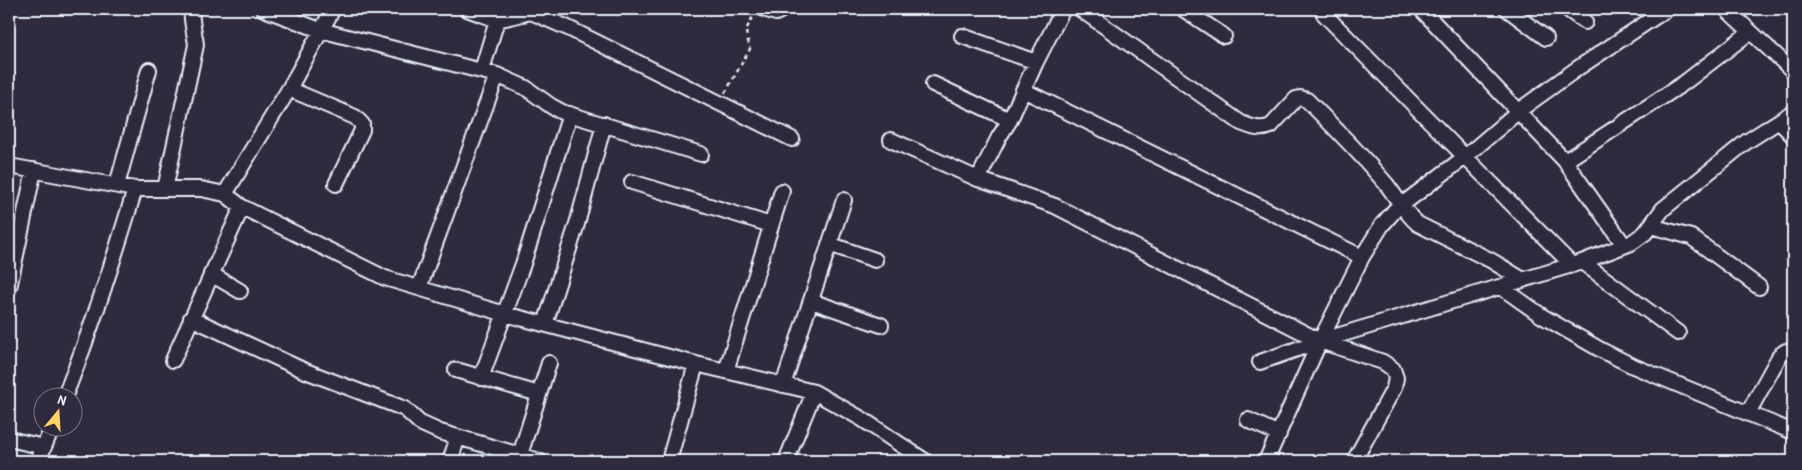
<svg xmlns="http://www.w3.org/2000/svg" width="1802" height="470" font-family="'Patrick Hand',sans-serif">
	<rect width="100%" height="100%" fill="#2f2a3d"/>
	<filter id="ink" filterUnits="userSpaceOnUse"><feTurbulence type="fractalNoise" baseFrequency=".02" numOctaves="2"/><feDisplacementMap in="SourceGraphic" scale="10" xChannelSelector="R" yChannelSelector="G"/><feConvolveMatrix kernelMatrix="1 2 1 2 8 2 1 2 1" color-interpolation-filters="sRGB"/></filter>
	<g filter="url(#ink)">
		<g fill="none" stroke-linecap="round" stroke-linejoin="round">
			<defs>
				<path id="street" d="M264,9L320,30L497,75L526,88L551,106L562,112L701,154
					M467,9L497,20L482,70
					M500,9L497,20L531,12L568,28L792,139
					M764,9L776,13L784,9
					M1063,9L1036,62L1010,120L999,137L978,179L1055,206L1320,341L1383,362L1393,369L1396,378L1394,388L1354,461
					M1080,9L1241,123C1251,127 1260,131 1271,126L1296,99L1300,98L1307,100C1334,127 1362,155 1387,185C1397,198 1405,213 1418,224L1492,261L1523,280
					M1183,9L1224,36
					M1421,9L1565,161L1624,245
					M1507,9L1546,38
					M1567,9L1585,22
					M1726,9L1793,71
					M1324,14L1572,265
					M962,36L1036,62
					M933,84L1010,120
					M289,89L355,117L362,124V130L336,184
					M1023,90L1362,257
					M1779,121L1793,136
					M891,140L978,179
					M1565,161L1684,83L1750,32
					M9,166L135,189H201L225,194L242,207L385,278L505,314L696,364L814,392L862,419L925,461
					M632,182L771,225
					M117,185L149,70
					M165,189L196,45C195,34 190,18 192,9
					M225,194L289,89L333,9
					M1651,226L1691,237L1759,287
					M829,244L875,260
					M1582,262L1678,333
					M211,274L240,291
					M1501,287L1542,316L1601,350L1633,366L1793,432
					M9,288L34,170
					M419,288L497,75
					M811,301L881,325
					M191,318L303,370L405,409L420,423L440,432L520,455
					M545,324L577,224L604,124
					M173,360L242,207
					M1260,362L1320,341L1582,262L1631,243L1645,233L1663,209L1746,142L1793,112
					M456,370L539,394
					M726,371L782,191
					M481,378L523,264L570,114
					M783,385L844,200
					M64,398C92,329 114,259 135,189
					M1748,413L1780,355L1786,351H1793
					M1248,420L1279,434
					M9,439L44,447
					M38,461L52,428
					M450,461L458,437
					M539,461L520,455L549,363
					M669,461L696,364
					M786,461L814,392
					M1266,461L1320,341L1362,257L1382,225L1395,210L1465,157L1521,109L1578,68L1667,9"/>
			</defs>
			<!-- street casing -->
			<use href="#street" stroke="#e8f1f8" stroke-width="18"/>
			<!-- path -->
			<path stroke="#e8f1f8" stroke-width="2.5" stroke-dasharray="4 4" stroke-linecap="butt" d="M725,93L750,49C746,30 743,34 754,15"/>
			<!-- street -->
			<use href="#street" stroke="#2f2a3d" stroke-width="14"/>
		</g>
	</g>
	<!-- margin -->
	<rect width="1802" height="470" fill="none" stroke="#2f2a3d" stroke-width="30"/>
	<rect x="15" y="15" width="1772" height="440" fill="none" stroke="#e8f1f8" stroke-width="2" filter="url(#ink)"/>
	<!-- north arrow -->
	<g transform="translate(58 412) rotate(18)"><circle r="24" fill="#2f2a3d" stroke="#797a88"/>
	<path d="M0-4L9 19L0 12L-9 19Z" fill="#ffd166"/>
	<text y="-8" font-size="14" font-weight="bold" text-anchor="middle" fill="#e8f1f8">N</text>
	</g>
</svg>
